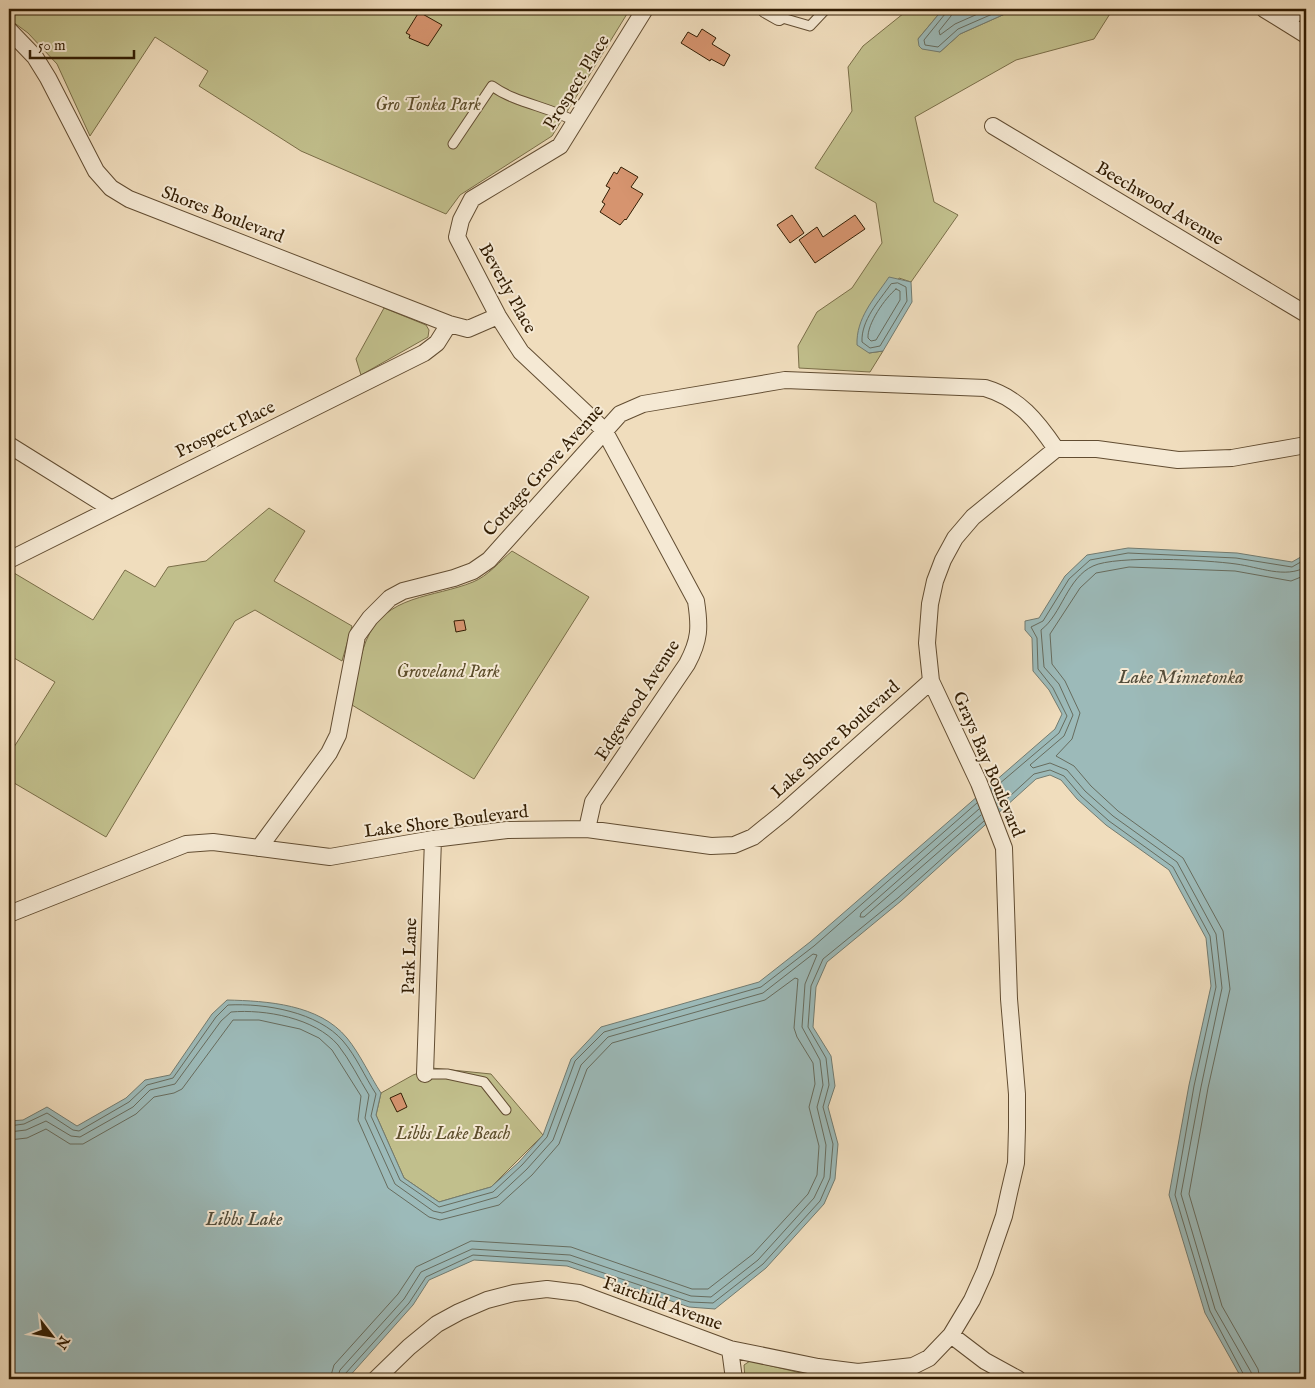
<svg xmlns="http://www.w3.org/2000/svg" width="1315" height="1388" font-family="'IM FELL English',serif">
	<rect width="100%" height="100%" fill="#f0ddbd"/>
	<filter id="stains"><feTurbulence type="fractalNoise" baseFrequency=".004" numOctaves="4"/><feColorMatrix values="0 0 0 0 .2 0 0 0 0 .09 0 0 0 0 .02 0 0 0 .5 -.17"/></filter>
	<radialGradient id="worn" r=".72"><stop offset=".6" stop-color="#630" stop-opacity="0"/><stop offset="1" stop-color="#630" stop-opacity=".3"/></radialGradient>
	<path fill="#c1bf8c" stroke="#7a6e48" d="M9,9H630L552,136L460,195L446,214L301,151L199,86L208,71L155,37L90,136L57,64L28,33L9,19Z
		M909,9H943L918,39L940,52L960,34L1016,9H1113L1094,39L1016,60L915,117L934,202L958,215L911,282L899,278L869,353L883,351L870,372L799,368L798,346L817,312L852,288L882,243L876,203L815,168L852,111L848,67L863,46Z
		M384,308L426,325L429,330L428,337L361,375L356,359Z
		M269,508L305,531L274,581L352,626L342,661L255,610L235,621L106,837L9,780V755L55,682L9,655V570L93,620L125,570L155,587L168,567L206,561Z
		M512,551L589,597L474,779L352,705C356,684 358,661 366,641C385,594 434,598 473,582C488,576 500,561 512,551Z
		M432,1068L491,1074L543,1135L491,1187L439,1202L404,1178L376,1115L381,1093L413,1075Z
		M750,1361L814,1376L817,1379H745L744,1365Z"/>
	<path fill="#9cbab9" stroke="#727b70" d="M943,9H1016L960,34L940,52L922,49L919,46L918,39Z
		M889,277L911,282L912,302L883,351L869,353L857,345C856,318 874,299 889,277Z
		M1128,548L1237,553L1292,562L1306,554V1379H1242L1205,1313L1169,1195L1189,1085L1211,986L1206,938L1169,870L1106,825L1077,799L1061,780L1050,775L1036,779L901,901L827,962L816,987L813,1027L831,1056L835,1086L828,1107L838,1144L835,1179L824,1204L766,1268L715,1309L689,1307L567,1266L474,1260L429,1280L413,1305L347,1379H9V1121L23,1120L47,1107L77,1126L126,1098L145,1080L170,1075L212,1014L227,1000C267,1001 319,1004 347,1038C360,1054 370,1076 381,1093L376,1115L404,1178L439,1202L491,1187L519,1162L543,1135L571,1059L601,1027L759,982L810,942L1055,729L1062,714L1049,690L1033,671L1032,638L1025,630V621L1039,618L1065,576L1087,555Z"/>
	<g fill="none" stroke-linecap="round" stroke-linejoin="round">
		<path stroke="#676c5e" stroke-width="1" d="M946,9L945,14L924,40L925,45L938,47L958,29L1004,9
			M953,9L951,16L939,31L940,35L955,24L989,9
			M898,283L906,287L907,301L880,346L870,348L862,342C861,320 879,301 891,284Z
			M896,289L900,291V300L876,340L871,341L868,338C867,324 885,298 896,289Z
			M992,790L1059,733L1067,716L1053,688L1038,669L1037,638L1031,627L1043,621L1069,579L1090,560L1128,553L1236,558L1292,567L1306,559
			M998,807L1034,774L1050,770L1064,776L1081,796L1109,821L1173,867L1210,936L1216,987L1194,1086L1175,1195L1210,1311L1246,1379
			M979,809L861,913L860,917H864L981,815
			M9,1126L24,1124L47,1113L73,1130L79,1131L129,1102L147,1085L173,1078L216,1017L228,1005C265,1003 318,1012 343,1041C356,1056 365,1077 376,1094L371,1116L400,1180L439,1207L493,1192L522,1165L547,1137L575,1061L604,1032L761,987L814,946L977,803
			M9,1132L26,1130L46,1121L71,1136L80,1137L133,1107L150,1090L175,1084L221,1021L231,1012C265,1009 315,1018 338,1045C350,1060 359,1079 369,1095L365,1118L395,1184L433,1211L442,1213L497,1197L527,1169L553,1140L581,1065L608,1037L763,993L813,954L817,955L805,984L802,1027L820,1060L823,1085L817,1107L826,1145L824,1177L814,1198L758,1260L711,1297L691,1296L570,1255L472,1249L421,1272L404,1299L340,1370L337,1379
			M9,1140L27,1138L46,1129L70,1144H83L136,1114L154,1097L174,1093L182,1089L233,1020H259L300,1029L319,1038L332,1050L361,1096L358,1120L388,1188L429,1217L440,1220L499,1205L532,1175L559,1144L587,1069L612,1043L765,1000L795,978L798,979L794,1028L797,1037L813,1063L815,1084L809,1107L819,1146L817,1175L808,1194L753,1254L708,1289H692L571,1247L471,1241L416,1267L398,1294L334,1365L330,1379
			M343,1379L345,1374L409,1303L426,1277L473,1255L568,1261L690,1302L713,1303L763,1264L820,1201L830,1178L833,1144L823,1107L829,1085L826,1058L808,1027L811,986L823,959L898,898L984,821
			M1253,1379L1251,1372L1215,1309L1181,1194L1201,1087L1222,988L1216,934L1177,862L1113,816L1085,791L1067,770L1050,763L1033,768L1030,765L1064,736L1073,715L1059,684L1044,667L1041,630C1062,614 1067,578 1093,566C1116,555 1208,560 1236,564C1259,567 1285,579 1306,567
			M1260,1379L1258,1369L1222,1306L1189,1194L1208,1088L1230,989L1223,931L1183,858L1118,811L1091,786L1074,766L1056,756L1072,739L1080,713L1065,681L1052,664L1050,634L1080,588L1096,573L1129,567L1235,571L1291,581L1306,575"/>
	</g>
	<path fill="#d6946f" stroke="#321d03" d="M419,12L442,25L428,46L409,38L410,35L406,33Z
		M702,29L716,38L712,44L730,55L724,66L711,59L710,61L681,43L688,32L697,37Z
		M621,167L638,177L631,187L643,194L626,220L625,219L620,225L600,212L605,204L602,202L610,188L606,186L614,172L617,174Z
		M792,215L804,233L790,243L777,225Z
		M855,215L865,229L815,263L799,240L817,227L823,237Z
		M464,620L466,630L456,632L454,621Z
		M401,1093L407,1107L397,1112L390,1098Z"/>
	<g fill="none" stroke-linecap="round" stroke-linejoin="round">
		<defs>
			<path id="service" d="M779,17L810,26L826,9
				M453,144L492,86C517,104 549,106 576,122
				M425,1074H447L484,1082L506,1110"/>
			<path id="minor" d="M765,9L779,17
				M1264,9L1306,35
				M1288,23L1298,9
				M9,30L35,57L48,78L96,171L111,188L129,199L449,324L468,329L498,316
				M993,126L1306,314
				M9,445L110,508
				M9,560L424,353L437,343L449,324
				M587,829L593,802L687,664C700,640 700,627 696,601L604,430L521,352L498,316L457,237L461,220L472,199L560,146L645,9
				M259,848L329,753L338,735L357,636L370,618L390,598L403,591L454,578L473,571L489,560L620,414L643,404L785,380L985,388C1019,398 1037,421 1056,449
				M9,914L186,844L213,842L330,857L433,839L507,830L587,829L711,846L734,845L753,837L784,812L931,681
				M425,1074L433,839
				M951,1335L985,1361L1018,1379
				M730,1349L734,1379
				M376,1379L409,1347L437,1324L459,1312L487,1300L514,1293L547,1289L579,1293L730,1349L818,1367L858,1372L913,1366L929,1358L951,1335L972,1300L985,1271L1004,1216L1009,1193L1016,1163L1017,1128V1094L1009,999L1004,848L979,783L931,681L927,643L930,604L935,581L943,560L955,538L973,517L1056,449H1097L1178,460L1232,458L1306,445"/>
		</defs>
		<use href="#service" stroke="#624d32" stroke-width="11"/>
		<use href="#minor" stroke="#624d32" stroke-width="18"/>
		<use href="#service" stroke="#f5e9d4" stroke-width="9"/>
		<use href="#minor" stroke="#f5e9d4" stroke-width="16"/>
	</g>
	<g text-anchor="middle" stroke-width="4" stroke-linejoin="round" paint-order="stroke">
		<g font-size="18" fill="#321d03" stroke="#f5e9d4">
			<text transform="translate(576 82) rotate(-58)" y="6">Prospect Place</text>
			<text transform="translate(1160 203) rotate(31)" y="6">Beechwood Avenue</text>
			<text transform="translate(223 214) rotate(21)" y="6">Shores Boulevard</text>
			<text transform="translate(508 288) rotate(61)" y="6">Beverly Place</text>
			<text transform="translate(225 429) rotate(-26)" y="6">Prospect Place</text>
			<text transform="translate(543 470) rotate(-48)" y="6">Cottage Grove Avenue</text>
			<text transform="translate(637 700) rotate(-57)" y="6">Edgewood Avenue</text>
			<text transform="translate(835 739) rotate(-42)" y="6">Lake Shore Boulevard</text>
			<text transform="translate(989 764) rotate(67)" y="6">Grays Bay Boulevard</text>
			<text transform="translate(446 821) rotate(-7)" y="6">Lake Shore Boulevard</text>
			<text transform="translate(409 956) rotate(-88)" y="6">Park Lane</text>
			<text transform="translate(663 1303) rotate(20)" y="6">Fairchild Avenue</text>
		</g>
		<g font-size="18" font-style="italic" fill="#5d4e2c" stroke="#f5e9d4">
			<text x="428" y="110">Gro Tonka Park</text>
			<text x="448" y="677">Groveland Park</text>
			<text x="453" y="1139">Libbs Lake Beach</text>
		</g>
		<g font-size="19" font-style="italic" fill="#524c3a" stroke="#f5e9d4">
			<text x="1181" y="683">Lake Minnetonka</text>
			<text x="244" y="1225">Libbs Lake</text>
		</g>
	</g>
	<rect width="1315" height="1388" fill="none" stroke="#f0ddbd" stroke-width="30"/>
	<rect x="10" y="10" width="1295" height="1368" fill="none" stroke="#321d03" stroke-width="2.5"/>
	<rect x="15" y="15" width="1285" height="1358" fill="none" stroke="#321d03"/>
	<g transform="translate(52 1336) rotate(121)" stroke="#f5e9d4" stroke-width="4" paint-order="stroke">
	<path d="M0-4L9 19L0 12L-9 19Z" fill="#321d03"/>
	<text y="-8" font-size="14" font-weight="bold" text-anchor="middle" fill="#321d03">N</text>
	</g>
	<path d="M30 50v8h104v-8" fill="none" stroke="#321d03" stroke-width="2.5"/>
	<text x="38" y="50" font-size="15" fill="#321d03" stroke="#f5e9d4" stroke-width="4" paint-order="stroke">50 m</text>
	<rect width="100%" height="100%" filter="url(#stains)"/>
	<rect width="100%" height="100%" fill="url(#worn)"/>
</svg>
